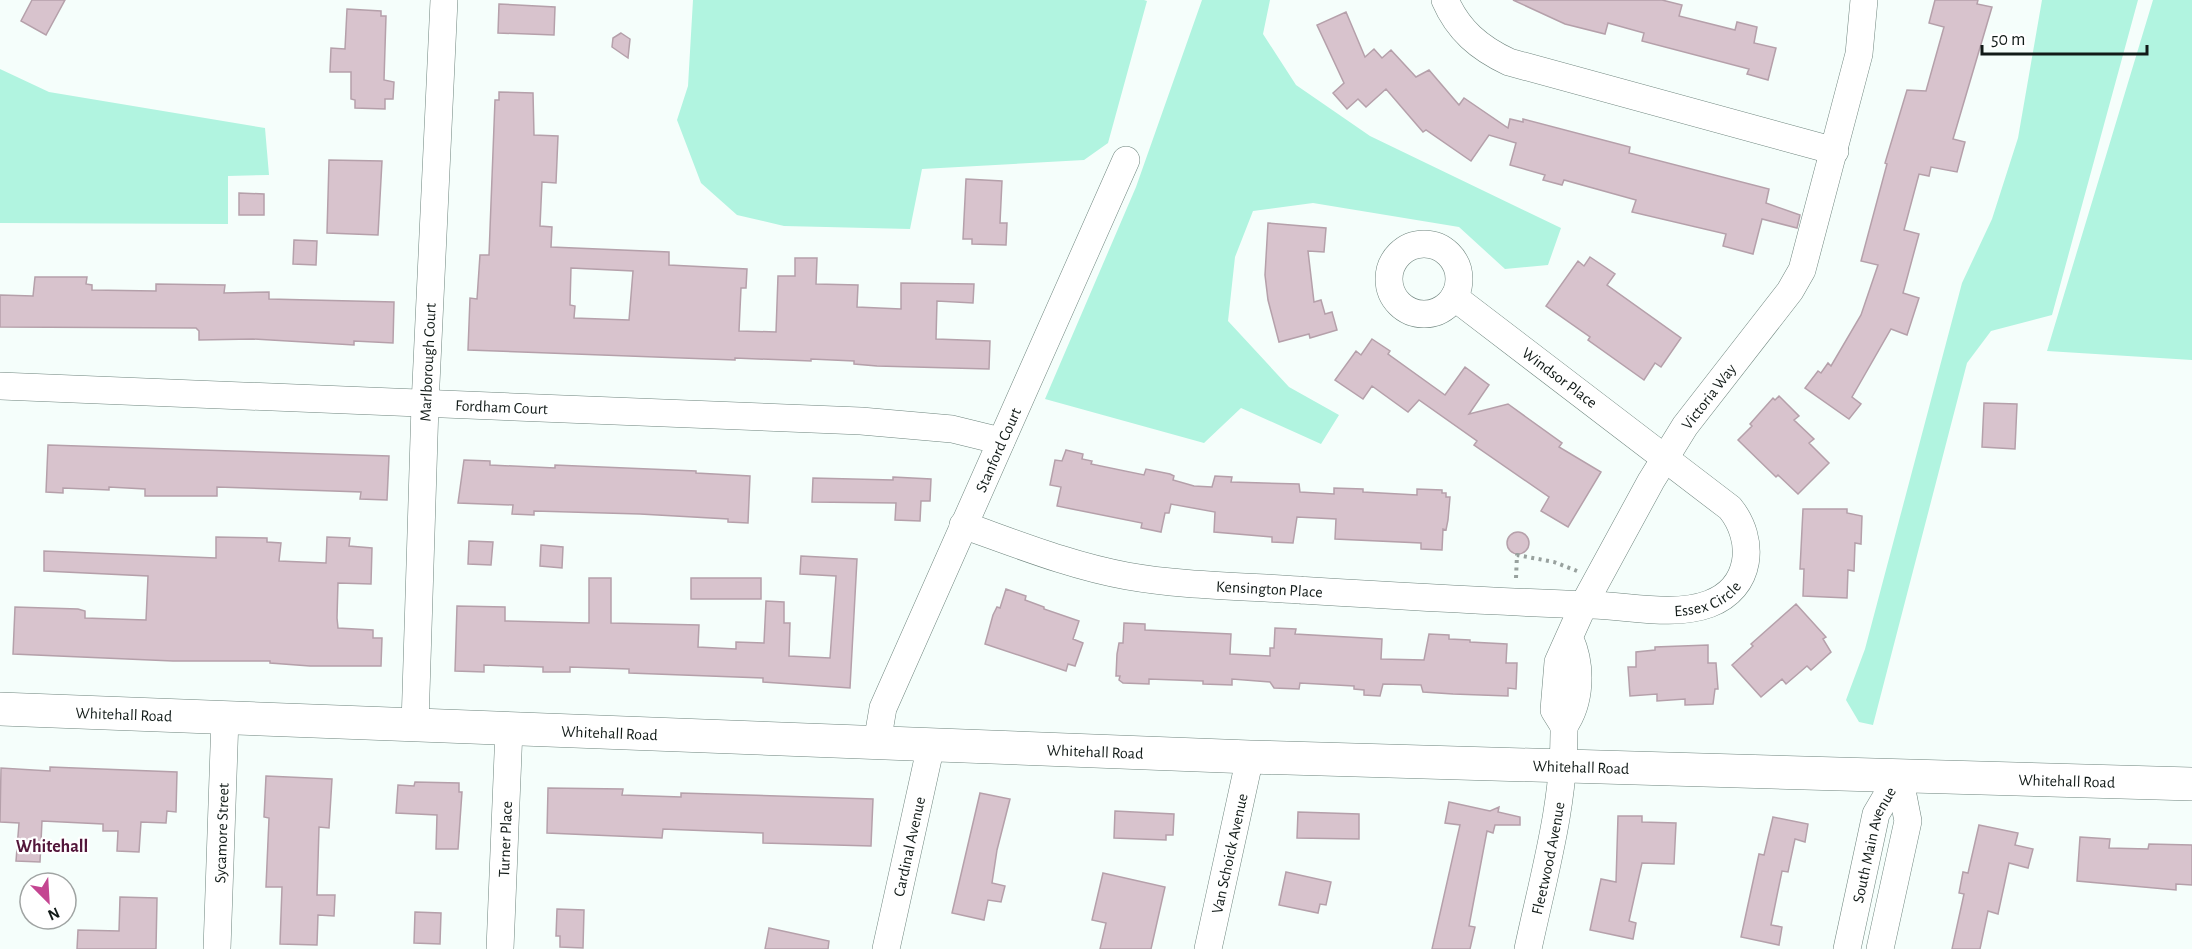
<svg xmlns="http://www.w3.org/2000/svg" width="2192" height="949" font-family="'Alegreya Sans',sans-serif">
	<rect width="100%" height="100%" fill="#f5fefb"/>
	<path fill="#b1f4e0" d="M693,0H1144L1147,1L1108,143L1084,160L922,169L910,229L784,226L737,215L701,183L677,120L688,86Z
		M1202,0H1270L1263,34L1296,85L1370,136L1561,228L1548,265L1505,269L1459,227L1313,203L1253,211L1235,257L1228,321L1289,387L1339,415L1321,444L1241,408L1204,443L1045,399L1136,187Z
		M2042,0H2138L2052,315L1991,331L1967,363L1873,725L1859,722L1846,700L1865,649L1962,283L1992,219L2018,138Z
		M2153,0H2192V360L2047,351Z
		M0,69L49,92L265,128L269,175L228,176V224L0,223Z"/>
	<path fill="#d8c3cd" stroke="#b5a0aa" stroke-width="1.5" fill-rule="evenodd" d="M32,0H65L46,35L21,21Z
		M1513,0H1662L1682,5L1679,16L1735,30L1737,22L1757,27L1754,43L1776,48L1768,80L1747,74L1749,69L1642,41L1644,33L1608,23L1605,34L1565,24Z
		M1935,0H1978L1977,4L1992,7L1953,139L1965,142L1957,172L1931,167L1929,176L1919,174L1904,230L1919,234L1903,293L1919,298L1907,335L1891,329L1852,397L1861,404L1849,419L1805,388L1818,371L1821,373L1828,363L1831,366L1861,315L1878,265L1861,261L1887,164L1885,163L1907,90L1926,91L1944,27L1929,23Z
		M499,4L555,7L554,35L498,33Z
		M347,9L381,11V16H386L384,80L394,82L393,99H385V109L355,108V100L351,99V72H330L331,48L345,49Z
		M1346,12L1365,57L1374,49L1382,58L1391,50L1416,77L1429,70L1459,105L1464,98L1508,128L1510,119L1523,122V119L1630,147L1629,153L1769,189L1766,203L1800,215L1797,228L1762,219L1753,254L1723,246L1726,234L1632,212L1636,200L1564,180L1562,185L1543,180L1545,175L1510,165L1516,143L1489,135L1471,161L1426,130L1423,132L1386,89L1366,107L1358,99L1347,109L1333,93L1344,83L1317,25Z
		M621,33L630,39L628,58L612,47L613,38Z
		M499,92L533,93L534,135L558,136L556,183L542,182L540,226L552,227L551,247L669,252V265L747,269L746,288H741L739,331L776,332L778,276H795V258H817L816,284L858,285L857,307L901,309V283L974,284L973,303L937,301L936,339L990,341L989,369L877,366L854,364V361L811,359V361L735,358V360L468,350L470,298L477,299L480,255H489L495,100H499ZM571,268L633,271L629,320L574,318L575,306L570,305Z
		M329,160L382,161L378,235L327,233Z
		M966,179L1002,181L1000,223H1007L1006,245L972,244V239H963Z
		M239,193L264,194V215H239Z
		M1268,223L1326,228L1324,252L1308,251L1314,302L1321,300L1325,314L1332,312L1337,330L1310,338L1309,334L1279,342L1268,300L1265,275Z
		M294,240L317,241L316,265L293,264Z
		M1590,257L1615,274L1607,285L1681,338L1661,367L1655,363L1644,380L1588,340L1590,337L1546,306L1578,261L1584,266Z
		M35,277H87L86,284L92,285V290L156,291V284L225,285L224,293L269,292V299L394,302L393,343L354,341V345L253,339L199,340V331L196,328L0,327V295L33,296Z
		M1372,339L1390,351L1388,354L1445,395L1465,367L1489,385L1469,414L1508,404L1562,443L1559,447L1601,472L1568,527L1541,511L1549,497L1474,445L1477,441L1419,400L1408,412L1372,386L1363,399L1335,380L1356,351L1361,355Z
		M1779,396L1799,416L1794,420L1814,439L1809,443L1829,463L1798,494L1778,475L1776,477L1738,440L1752,426L1750,424L1757,416L1773,398L1775,400Z
		M1984,403L2017,404L2015,449L1982,447Z
		M48,445L389,456L387,500L360,499L361,492L217,487V496H145V489L109,487V490L63,488V493L46,492Z
		M1066,450L1083,454L1082,459L1092,461L1091,464L1144,475L1146,469L1170,474L1174,476L1173,480L1194,486L1212,487L1215,476L1232,477L1231,482L1299,484L1300,492L1334,494V488L1363,489V492L1417,495V489L1442,490V493H1446V497H1450L1448,520L1446,530L1443,529L1442,550L1421,549V543L1335,539L1336,519L1297,517L1293,543L1272,542V537L1214,532L1215,512L1171,504L1169,513H1165L1161,532L1141,528L1142,523L1057,506L1061,487L1050,485L1055,460L1062,461Z
		M464,460L490,461V465L555,468V465L696,471V473L750,476L748,523L728,522V519L640,514L534,511V515L512,514L513,505L458,503Z
		M893,477L931,479L930,501H921L920,521L895,520L896,503L812,502L813,478L893,480Z
		M1803,509H1847V513L1862,516L1861,544L1855,543L1854,571L1848,570L1847,598L1803,596L1804,569H1800Z
		M1507 543a11 11 0 1 1 22 0a11 11 0 1 1-22 0Z
		M216,537L267,538V542L281,543L279,561L326,563L327,537L350,538L349,546L372,548L371,584L338,583L337,618L338,628L373,630V638H382L381,666H310L270,663V661H173L13,654L15,607L78,609L85,611V618L146,620L148,576L44,571V551L216,558Z
		M469,541L493,542L491,565L468,564Z
		M541,545L563,547L562,568L540,566Z
		M801,556L857,559L850,688L763,682V678L629,673V669L570,667V672H543V667L484,665V672L455,671L457,606L505,607V621L589,623V578H611V623L699,625L698,647L736,649V642L764,643L766,601L784,602V623H790L789,656L830,658L836,576L800,574Z
		M691,578H761V599H691Z
		M1006,589L1026,596L1025,600L1044,607V609L1079,621L1073,639L1083,643L1075,666L1068,664L1066,671L985,644L993,615L997,607L1000,608Z
		M1796,604L1826,637L1823,639L1831,652L1811,670L1807,666L1786,684L1782,679L1761,697L1732,665L1753,646L1751,644Z
		M1124,623L1145,624V630L1231,634L1230,654L1270,656V648H1274L1275,628L1296,629L1295,634L1382,639L1381,659L1424,660L1429,634L1449,635V639L1470,640V642L1507,644L1506,663H1517L1516,689L1508,688V696L1453,694L1423,692L1421,685L1383,684L1380,696L1364,695V690L1354,689V686L1300,683L1299,689L1274,688L1270,682L1232,679V685L1203,684V681L1149,679V684L1123,683L1119,680L1120,676H1116L1117,654L1119,643H1123Z
		M1708,645V663H1716L1718,689H1715L1713,704L1685,705V699L1657,701V694L1630,696L1628,667H1636V652L1655,650V647Z
		M50,767L177,772L176,812L167,811L166,823L141,822L139,852L117,851L118,831H103V824L42,821L40,862L16,861L19,823L0,822L1,768L50,771Z
		M266,776L332,779L329,828L319,827L317,895H335L334,916L318,915L317,945L280,944L282,887H266L269,818L264,817Z
		M415,782L459,783V792H462L458,849H436L437,815L396,813L398,785L414,786Z
		M548,788L623,789L622,795L681,797V793L873,799L871,846L763,843V833L712,831L663,829L662,838L547,833Z
		M980,793L1010,799L997,850L992,883L1005,886L1001,902L988,900L984,920L952,913Z
		M1449,802L1490,811L1499,807L1498,812L1520,817V825H1495L1493,833L1487,831L1469,926L1475,927L1470,949H1432L1460,825L1445,823Z
		M1115,811L1174,814L1173,835H1166V840L1114,838Z
		M1298,812L1359,814V839L1297,838Z
		M1618,816H1642V822L1676,823L1674,864L1642,863L1629,921L1636,923L1633,939L1590,930L1601,879L1616,882Z
		M1773,817L1808,824L1805,842L1795,839L1788,872L1782,871L1771,925L1782,927L1779,945L1741,937L1759,854L1764,855Z
		M1979,825L2018,833L2015,845L2033,849L2028,868L2009,863L1998,914L1988,911L1980,949H1952L1964,894L1959,893L1963,872L1968,873Z
		M2080,837L2110,839L2109,848L2148,849L2149,844L2192,845V885L2176,884V890L2077,881Z
		M1286,872L1331,882L1326,905L1320,904L1318,913L1279,905Z
		M1103,873L1165,887L1151,949H1100L1106,923L1092,920Z
		M120,897L157,898L156,949H77L78,930L119,931Z
		M557,909L584,910L583,948L560,947V936H556Z
		M415,912L441,913L440,944L414,943Z
		M769,928L829,941L828,949H765Z"/>
	<g fill="none" stroke-linecap="round" stroke-linejoin="round">
		<defs>
			<g id="street">
				<path d="M1445,0C1458,30 1479,48 1509,62L1835,151"/>
				<circle cx="1424" cy="279" r="35"/>
				<path id="s1" d="M0,386L861,421L952,429L1001,441"/>
				<path id="s2" d="M963,525C1017,544 1071,566 1127,576C1183,586 1242,586 1299,590C1397,596 1494,602 1592,605C1629,606 1674,617 1709,604C1752,588 1756,540 1730,508L1454,297"/>
				<path id="s3" d="M1570,639C1582,666 1581,702 1564,726L1554,710L1558,662L1584,604L1651,481L1685,426L1790,291L1802,270L1859,54L1864,0"/>
				<path id="s4" d="M415,725L425,405L444,0"/>
				<path id="s5" d="M877,743L883,708L1126,160"/>
				<path id="s6" d="M217,949L225,718"/>
				<path id="s7" d="M500,949L509,729"/>
				<path id="s8" d="M886,949L931,745"/>
				<path id="s9" d="M1208,949L1250,757"/>
				<path id="s10" d="M1528,949C1544,874 1565,803 1564,726"/>
				<path id="s11" d="M1847,949L1876,814L1899,775"/>
				<path d="M1880,949L1908,821L1899,775"/>
			</g>
			<g id="secondary">
				<path id="s12" d="M0,709L1250,757L2192,784"/>
			</g>
		</defs>
		<use href="#street" stroke="#6f857e" stroke-width="28"/>
		<use href="#secondary" stroke="#6f857e" stroke-width="34"/>
		<path stroke="#98a19e" stroke-width="4" stroke-dasharray="3 4.5" stroke-linecap="butt" d="M1516,578L1517,555L1554,562L1577,571"/>
		<use href="#street" stroke="#fff" stroke-width="27"/>
		<use href="#secondary" stroke="#fff" stroke-width="33"/>
	</g>
	<g text-anchor="middle" stroke-width="4.5" stroke-linejoin="round" paint-order="stroke">
		<g font-size="16" fill="#121b18" stroke="#fff">
			<text dy="6" stroke="none"><textPath href="#s4" startOffset="363">Marlborough Court</textPath></text>
			<text transform="translate(1560 377) rotate(37)" y="6">Windsor Place</text>
			<text dy="6" stroke="none"><textPath href="#s3" startOffset="464">Victoria Way</textPath></text>
			<text dy="6" stroke="none"><textPath href="#s1" startOffset="502">Fordham Court</textPath></text>
			<text dy="6" stroke="none"><textPath href="#s5" startOffset="318">Stanford Court</textPath></text>
			<text dy="6" stroke="none"><textPath href="#s2" startOffset="315">Kensington Place</textPath></text>
			<text dy="6" stroke="none"><textPath href="#s2" startOffset="756">Essex Circle</textPath></text>
			<text dy="6" stroke="none"><textPath href="#s12" startOffset="124">Whitehall Road</textPath></text>
			<text dy="6" stroke="none"><textPath href="#s12" startOffset="610">Whitehall Road</textPath></text>
			<text dy="6" stroke="none"><textPath href="#s12" startOffset="1096">Whitehall Road</textPath></text>
			<text dy="6" stroke="none"><textPath href="#s12" startOffset="1582">Whitehall Road</textPath></text>
			<text dy="6" stroke="none"><textPath href="#s12" startOffset="2068">Whitehall Road</textPath></text>
			<text dy="6" stroke="none"><textPath href="#s6" startOffset="116">Sycamore Street</textPath></text>
			<text dy="6" stroke="none"><textPath href="#s7" startOffset="110">Turner Place</textPath></text>
			<text dy="6" stroke="none"><textPath href="#s11" startOffset="108">South Main Avenue</textPath></text>
			<text dy="6" stroke="none"><textPath href="#s8" startOffset="105">Cardinal Avenue</textPath></text>
			<text dy="6" stroke="none"><textPath href="#s9" startOffset="98">Van Schoick Avenue</textPath></text>
			<text dy="6" stroke="none"><textPath href="#s10" startOffset="93">Fleetwood Avenue</textPath></text>
		</g>
		<g font-size="18" font-weight="bold" fill="#53163a" stroke="#fff">
			<text x="52" y="852">Whitehall</text>
		</g>
	</g>
	<g transform="translate(48 901) rotate(156)"><circle r="28" fill="#ffffff" stroke="#a0a4a3" stroke-width="1.5"/>
	<path d="M0-4.5L10 22L0 15L-10 22Z" fill="#c44591"/>
	<text y="-9" font-size="16" font-weight="bold" text-anchor="middle" fill="#121b18">N</text>
	</g>
	<path d="M1982 45v9h165v-9" fill="none" stroke="#121b18" stroke-width="3"/>
	<text x="1991" y="45" font-size="18" fill="#121b18" stroke="#ffffff" stroke-width="4.5" paint-order="stroke">50 m</text>
</svg>
